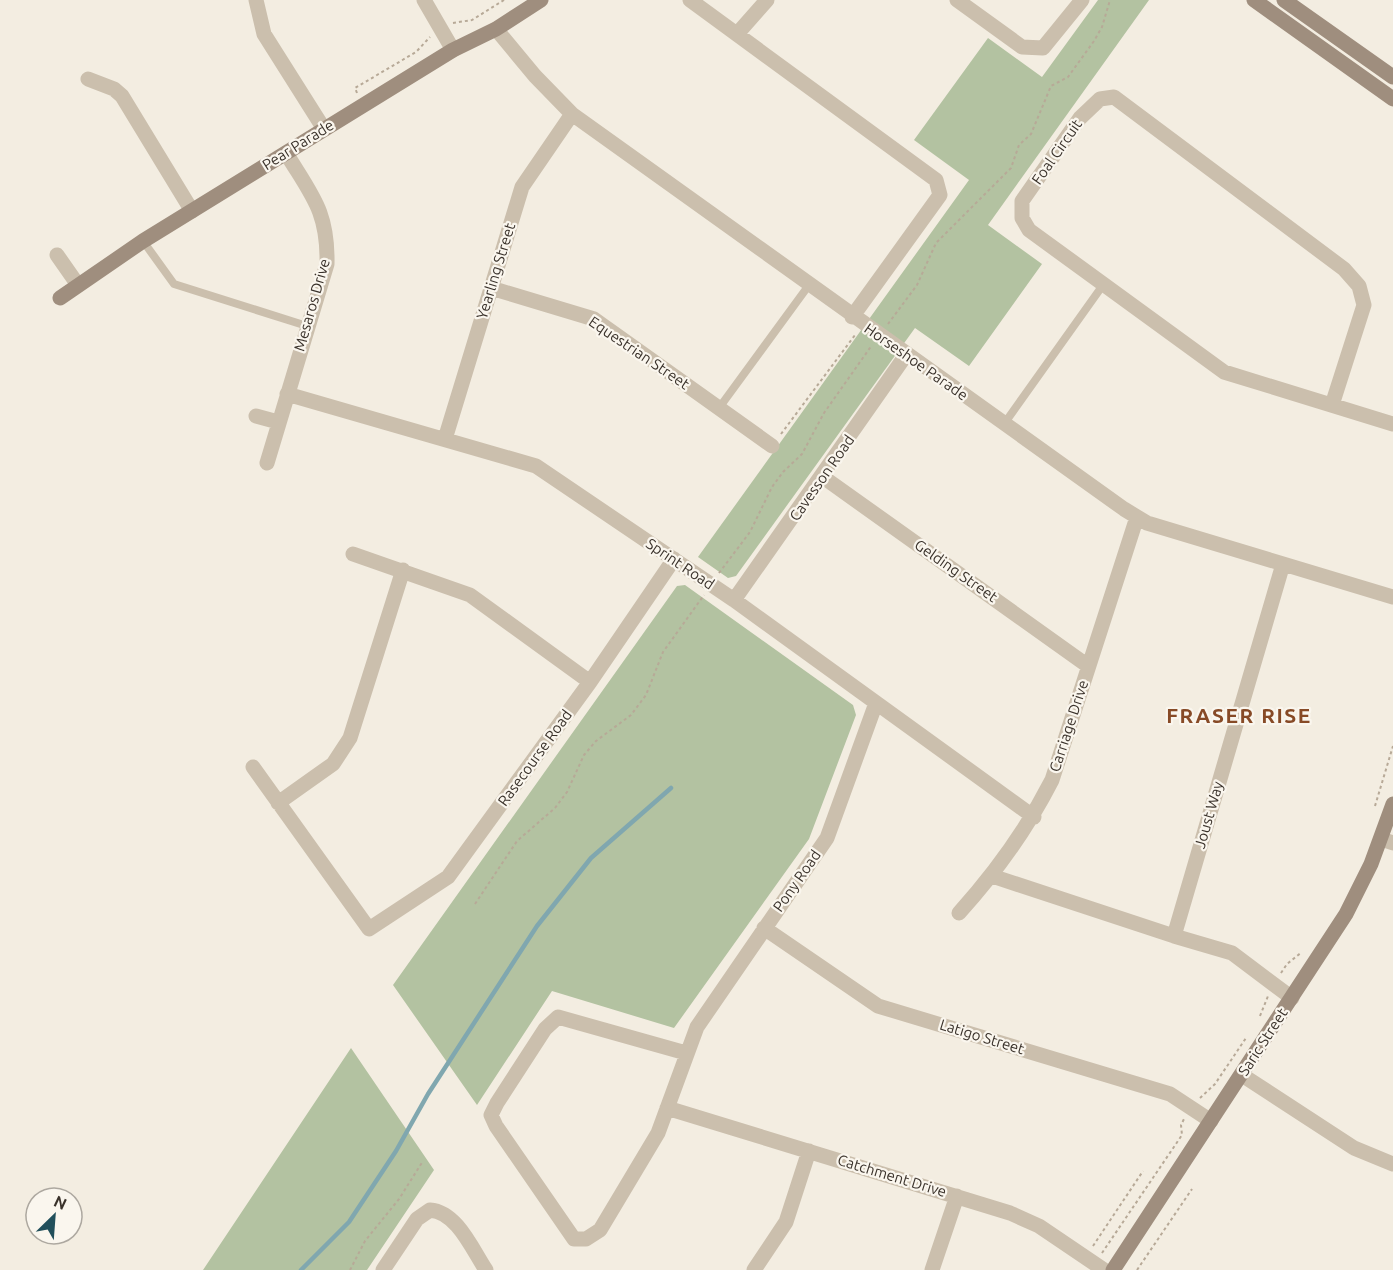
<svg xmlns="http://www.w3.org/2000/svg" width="1393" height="1270" font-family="Ubuntu,sans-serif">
	<rect width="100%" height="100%" fill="#f3ede1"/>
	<path fill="#b3c2a1" d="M1098,0H1149L988,225L1042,264L969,366L915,328L736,576L728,578L698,557L969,180L914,140L988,38L1042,77Z
		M685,585L853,705L856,715L809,839L674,1028L552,991L477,1105L393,985L677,586Z
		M351,1048L434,1170L367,1270H203Z"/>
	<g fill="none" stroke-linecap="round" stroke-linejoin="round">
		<path stroke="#80a7af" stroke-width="4.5" d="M301,1270L349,1222L396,1151L428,1094L537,926L591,858L671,788"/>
		<path stroke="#b7a997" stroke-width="2" stroke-dasharray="3 3" stroke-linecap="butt" d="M453,23L472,20L504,0
			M357,93L355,88L416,52L430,37
			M888,324L917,285L936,243L1011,168L1019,145L1031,134L1051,86L1068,77L1094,41L1102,27L1110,0
			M781,434L855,335
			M719,573L750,532L772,487L783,472L802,454L824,413L872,345
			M1375,806L1393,746
			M475,904L517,841L555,808L567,792L584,755L596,741L631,715L646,695L663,652L704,595
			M1281,973L1287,964L1302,952
			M1260,1016L1268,996
			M1200,1098L1215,1084L1246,1038
			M1093,1246L1143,1171
			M1102,1253L1182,1135L1181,1125L1184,1119
			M350,1270L365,1241L399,1199L423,1161
			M1137,1270L1192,1189"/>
		<path stroke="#cbbfad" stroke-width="8" d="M143,241L174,284L307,326
			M719,408L809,285
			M1004,424L1103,285"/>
		<path stroke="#cbbfad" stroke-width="15" d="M256,0L264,34L324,129
			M424,0L453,50
			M690,0L936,180L940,195L852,317
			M957,0L1022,47L1043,48L1082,0
			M496,29L535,76L572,114L1124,509L1147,523L1393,597
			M737,34L767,0
			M88,79L114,89L122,96L192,211
			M57,255L78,285
			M491,288L594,319L772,446
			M287,394L536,466L734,600L1034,817
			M1332,405L1364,305L1359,286L1344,269L1114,97L1100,99L1080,118L1022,201V218L1029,230L1224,372L1393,424
			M256,416L278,422
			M445,439L522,187L572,114
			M267,463L327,264C328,211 312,196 286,153
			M823,477L1088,666
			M353,554L470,595L590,682
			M1283,564L1174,936L1232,953L1292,998
			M734,600L906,355
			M253,767L369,929L448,877L590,682L674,559
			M278,803L333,764L350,738L403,570
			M1381,839L1393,843
			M992,876L1174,936
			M959,913C996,872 1027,829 1052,780L1137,517
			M764,928L878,1006L1170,1094L1211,1121
			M686,1053L558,1017L545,1029L497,1103L491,1115L496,1126L574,1239H586L600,1230L658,1133L697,1027L827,838L876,703
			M1242,1075L1354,1148L1393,1164
			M667,1108L1010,1213L1039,1226L1104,1270
			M383,1270L417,1219L430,1210C457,1212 472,1249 486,1270
			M754,1270L786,1222L809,1151
			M932,1270L957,1196"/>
		<path stroke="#9f8e7e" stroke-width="15" d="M1254,0L1393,99
			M1284,0L1393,77
			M60,298L143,241L453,50L496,29L541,0
			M1113,1270L1346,914L1371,864L1393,804"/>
	</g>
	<g text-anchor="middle" stroke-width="4.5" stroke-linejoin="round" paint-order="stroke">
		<g font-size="15" fill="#3a322b" stroke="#faf6ee">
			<text transform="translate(298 145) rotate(-32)" y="5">Pear Parade</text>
			<text transform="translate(1057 152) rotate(-55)" y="5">Foal Circuit</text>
			<text transform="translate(496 271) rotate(-73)" y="5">Yearling Street</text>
			<text transform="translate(312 305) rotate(-74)" y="5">Mesaros Drive</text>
			<text transform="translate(639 353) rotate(34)" y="5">Equestrian Street</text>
			<text transform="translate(916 362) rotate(35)" y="5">Horseshoe Parade</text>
			<text transform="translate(822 478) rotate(-55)" y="5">Cavesson Road</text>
			<text transform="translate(680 564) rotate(34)" y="5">Sprint Road</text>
			<text transform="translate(956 571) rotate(35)" y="5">Gelding Street</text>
			<text transform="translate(1069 726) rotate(-72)" y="5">Carriage Drive</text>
			<text transform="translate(535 758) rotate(-54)" y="5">Rasecourse Road</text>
			<text transform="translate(1209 815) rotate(-74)" y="5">Joust Way</text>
			<text transform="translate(797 881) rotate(-55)" y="5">Pony Road</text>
			<text transform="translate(982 1037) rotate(17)" y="5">Latigo Street</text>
			<text transform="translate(1263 1042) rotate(-57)" y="5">Saric Street</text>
			<text transform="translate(892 1176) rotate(17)" y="5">Catchment Drive</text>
		</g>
		<g font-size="21" font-weight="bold" letter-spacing="1.5" fill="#874a26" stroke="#faf6ee">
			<text x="1239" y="723">FRASER RISE</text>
		</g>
	</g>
	<g transform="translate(54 1216) rotate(25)"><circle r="28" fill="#faf6ee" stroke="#ada8a0" stroke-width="1.5"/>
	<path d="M0-4.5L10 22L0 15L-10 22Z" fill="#214f5b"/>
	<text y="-9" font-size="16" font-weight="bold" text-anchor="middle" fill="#3a322b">N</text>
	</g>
</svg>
